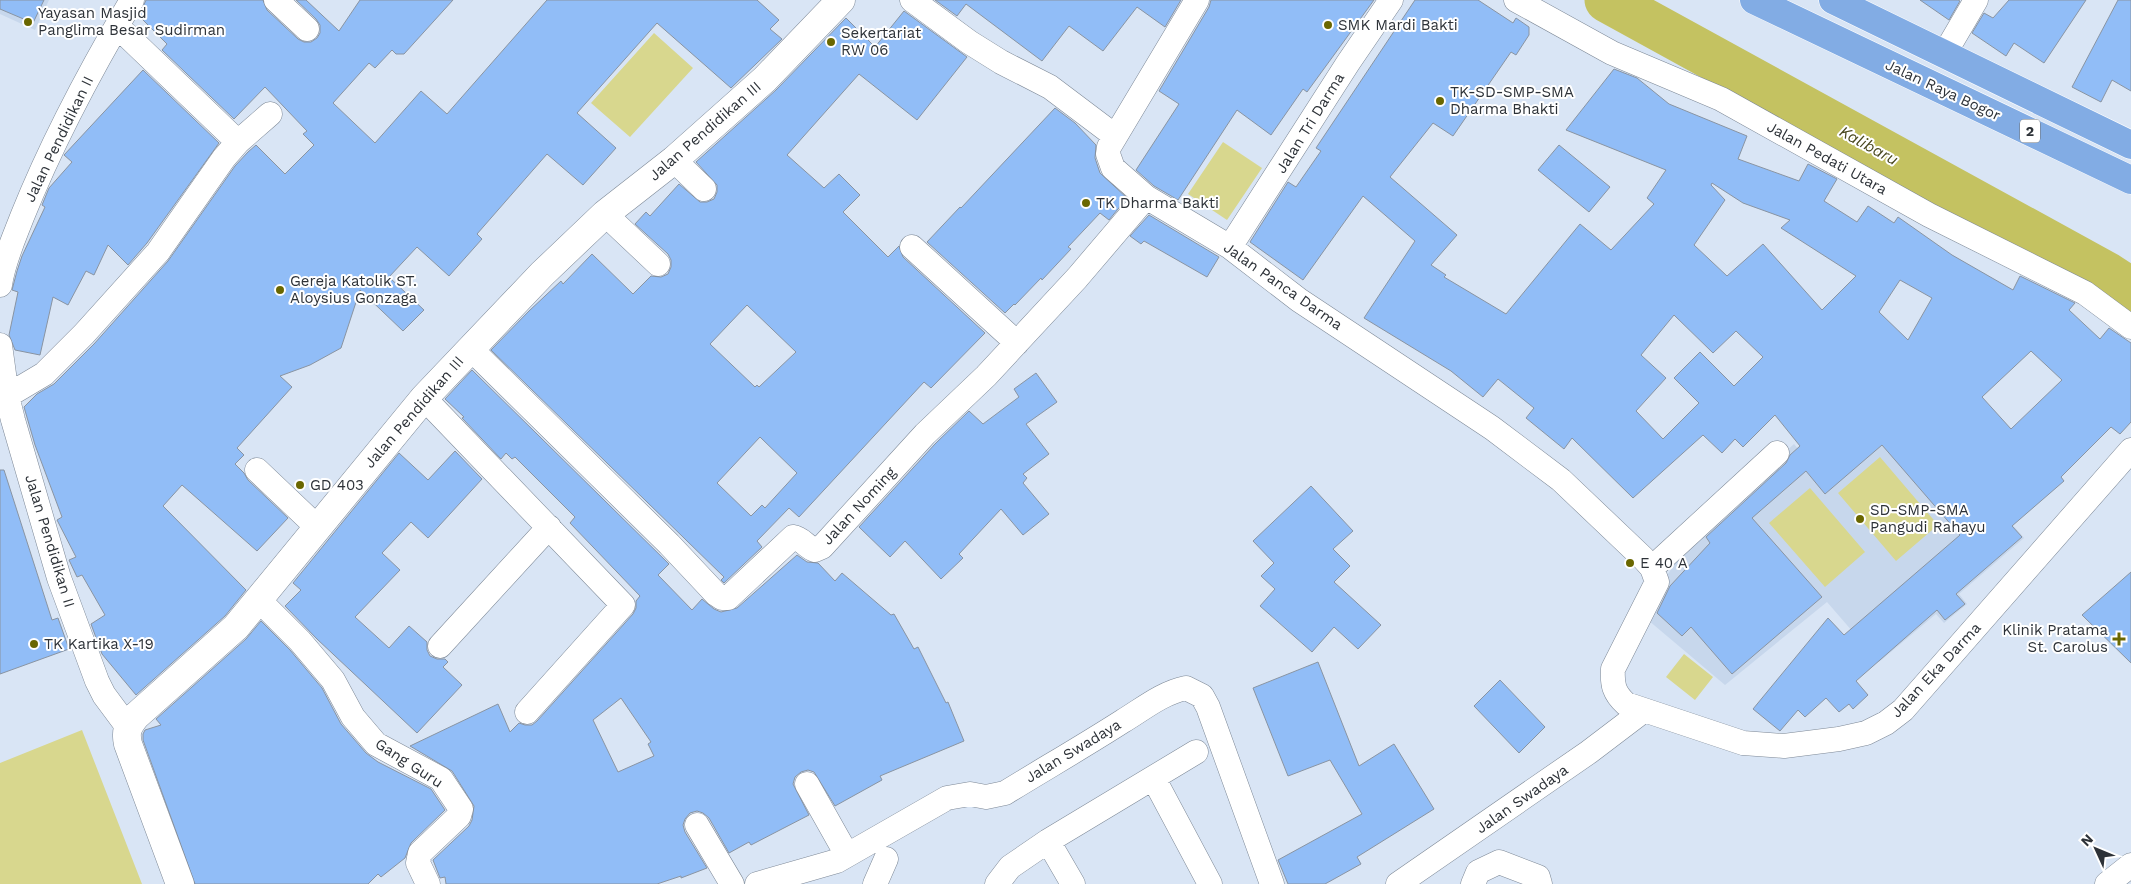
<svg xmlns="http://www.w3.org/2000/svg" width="2131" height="884" font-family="'Work Sans',sans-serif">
	<rect width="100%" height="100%" fill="#d9e5f5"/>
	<path fill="#c7d7ec" d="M0,0H49L35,30L0,14Z
		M1861,348L2024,538L1959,594L1967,604L1944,623L1936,614L1879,662L1827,602L1725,685L1648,620L1657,590L1693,537L1794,444L1802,454Z"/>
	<path fill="#d8d78e" d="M654,33L693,68L630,137L591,103Z
		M1223,142L1262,168L1227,220L1188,194Z
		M1880,457L1938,525L1896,561L1838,493Z
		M1810,488L1865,552L1825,587L1769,523Z
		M1684,654L1713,677L1695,700L1666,677Z
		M82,730L142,884H0V763Z"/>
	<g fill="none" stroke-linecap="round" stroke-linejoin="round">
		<path stroke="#c4c261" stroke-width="45" d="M1607,0L2108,275L2131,290"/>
	</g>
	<path fill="#91bdf7" stroke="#8994a2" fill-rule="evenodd" d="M0,0H44L33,23L0,9Z
		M146,0H263L267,10L298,39L304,42H311L317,38L320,33V25L316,19L296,0H306L339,31L360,0H453L404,54H396L392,50L375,68L369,63L333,103L375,143L421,91L447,114L547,0H757L779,20L770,29L782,39L731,88L657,23L577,113L616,148L583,185L547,154L477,234L482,239L449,276L417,247L389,277L424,310L403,331L360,290L341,348L310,365L280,376L292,387L237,448L244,455L235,464L244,473L248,480L288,518L257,551L182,485L163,506L246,590L225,616L136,695L102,654L91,624L105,615L82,575L77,577L69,560L76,557L57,520L62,517L35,445L24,407L37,394L54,384L94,344L168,261L235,166L248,152L256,145L285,174L314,145L303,134L307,131L265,87L234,119L162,50L167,44L139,16Z
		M935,0H1181L1165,27L1137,7L1103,51L1069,26L1042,61L966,4L957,16Z
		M1211,0H1374L1307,92L1303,89L1271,135L1237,110L1178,200L1154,186L1136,170L1179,104L1159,91L1209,7Z
		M1415,0H1478L1513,23L1516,18L1529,27V35L1516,55L1511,52L1453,136L1433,123L1390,177L1457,235L1431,265L1446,275L1444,277L1506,314L1580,224L1611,250L1654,204L1647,198L1666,170L1566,130L1614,69L1637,78L1669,104L1747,136L1738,159L1799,181L1808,164L1837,179L1824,201L1857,222L1868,206L1894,223L1898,217L1952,255L2013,290L2020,276L2075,303L2069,310L2100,339L2109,328L2131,343V422L2120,434L2111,427L2061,477L2064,481L2012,526L2022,537L1956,594L1965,604L1945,620L1937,610L1856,681L1868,695L1853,709L1849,704L1839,712L1826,698L1805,717L1798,710L1780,731L1753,709L1828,618L1844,635L1960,535L1882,445L1825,494L1806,471L1752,518L1822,597L1732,674L1691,627L1682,636L1657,613L1670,586L1710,543L1706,537L1786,463L1790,455L1800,446L1775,415L1743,447L1735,439L1722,453L1703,435L1633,498L1572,438L1564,449L1526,418L1534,408L1498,379L1483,397L1451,371L1364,318L1415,241L1363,196L1303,280L1250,242L1288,182L1296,187L1321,151L1316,148ZM1712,183L1743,203L1790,220L1781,228L1856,276L1822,310L1763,244L1727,276L1694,245L1725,200L1711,185ZM1900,280L1932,298L1908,340L1879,312ZM1674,315L1713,353L1736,331L1763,357L1734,386L1700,352L1674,378L1699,403L1663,439L1636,411L1666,378L1641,355ZM2031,351L2062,380L2011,429L1982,397Z
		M1920,0H1958L1960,1L1949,20Z
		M2009,0H2086L2044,63L2014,43L2006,56L1972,33L1984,13L1993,18Z
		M2118,0H2131V91L2112,80L2101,102L2072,87Z
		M904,11L967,57L917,120L859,74L787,155L824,188L839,174L860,195L843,212L888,257L899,246L903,257L985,333L931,388L924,382L799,517L789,508L757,541L762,547L724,583L721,580L724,577L491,350L529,311L561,281L563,284L592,254L633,294L651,276L661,277L668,274L671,267V260L668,254L635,224L646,212L650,216L679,184L700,202H707L714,199L717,192V185L696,162L776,90L846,18L875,47ZM747,305L796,352L759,387L757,385L755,387L710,344ZM760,437L797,473L765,508L762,505L751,516L717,483Z
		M143,70L219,143L147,243L128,265L108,245L94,275L86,271L68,305L53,297L40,355L15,350L9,335L18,292L12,290L17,271L22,256L45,207L42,205L49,188L72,162L64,155Z
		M1055,108L1075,123L1096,145L1095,158L1100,173L1127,198L1109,220L1100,213L1068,247L1071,249L1042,280L1041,278L1015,305L1014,304L1005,313L927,242L960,207L961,208Z
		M1559,145L1610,187L1589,212L1538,170Z
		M1149,215L1219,257L1207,277L1144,241L1141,244L1130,236Z
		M472,370L669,564L658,575L692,610L702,599L714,609L721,612L737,608L797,555L807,562L818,563L835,581L842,573L891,615L894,614L914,649L918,647L946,703L948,702L964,741L880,776L882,780L835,806L814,772L808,770L801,772L795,777L793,784L809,815L751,845L749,842L729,853L709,818L703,813L697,811L690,813L685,819L683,825L685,832L707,868L681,878V876L657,884H446L445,877L440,878L433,860L469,826L472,820L474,806L452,771L410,746L498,704L510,732L519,723L525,725H532L537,721L633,614L636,608V601L640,596L570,523L575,517L515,457L512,459L506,453L501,459L462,418L464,417L445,399ZM621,698L651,742L648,744L654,756L618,772L593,720Z
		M1036,373L1057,402L1026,424L1049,454L1023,474L1027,478L1023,483L1049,514L1023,535L1001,509L959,554L963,558L941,579L905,541L890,557L859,527L935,444L969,411L983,424L1019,397L1014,389Z
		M455,451L482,479L428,538L411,522L382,553L400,570L355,617L389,648L409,626L427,642V650L430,656L437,659H445L448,662L443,667L462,685L417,733L317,639L285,606L301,590L293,583L399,453L428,480Z
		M0,470H4L52,620L58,618L69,649L0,674Z
		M1311,486L1353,531L1333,549L1350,566L1334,582L1381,625L1358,649L1334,627L1312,652L1260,606L1275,589L1261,576L1274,563L1253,541Z
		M2131,572V663L2082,615Z
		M261,621L290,650L322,688L341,724L366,753L378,762L431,789L445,810L411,843L405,858L381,877L378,874L368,884H195L143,740V734L145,730L161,725L156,719L246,639Z
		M1318,662L1359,766L1394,744L1434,809L1357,857L1361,864L1325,884H1288L1278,860L1362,814L1330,760L1288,776L1253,688Z
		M1500,680L1545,727L1519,753L1474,706Z"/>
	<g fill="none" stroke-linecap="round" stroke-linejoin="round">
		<defs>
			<path id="minor" d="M276,0L307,29
				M912,0L969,42L1001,62L1050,87L1115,136
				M1197,0L1109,147L1108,154L1113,168L1146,197L1230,247L1299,300L1492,428L1561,480L1643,558L1652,568L1657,582L1613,669C1612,685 1614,693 1626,704L1743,743L1784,746L1839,739L1866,733L1886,723L1903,710L2131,450
				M1516,0L1612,53L1721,99L1929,215L2085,293L2131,327
				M117,26L238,142
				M1945,53L1976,0
				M674,160L704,189
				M605,214L658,264
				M912,247L1017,343
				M1230,247L1348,63L1391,0
				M0,285C3,262 14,238 22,217C52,142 91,69 132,0
				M0,345L7,396L13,420L59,578L97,681L104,695L127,726
				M470,348L669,544L716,594L722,598H728L793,537C802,538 807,548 815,550L822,547L925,434L986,376L1077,278L1146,197
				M7,396L44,374L84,334L158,252L224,158L238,142L270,114
				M424,398L623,605L527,712
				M257,470L317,527
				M1652,568L1777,453
				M258,599L300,641L333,680L353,717L376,744L441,779L461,809L459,816L420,853L418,863L428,884
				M440,646L549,527
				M1154,779L1210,884
				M807,784L847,855
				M697,825L732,884
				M1048,841L1073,884
				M757,884L837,861L947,798L970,794L986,797L1005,793C1044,769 1084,746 1123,721C1143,709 1162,693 1186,688L1202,696L1208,707L1272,884
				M875,884L886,859
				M997,884L1010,867L1048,841L1196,752
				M1398,884L1589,752L1643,711
				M1473,884L1478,872L1499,862L1538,877L1540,884
				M2107,884L2131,865"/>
			<path id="tertiary" d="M180,884L128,744C125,731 128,726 136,716L236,627L424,398L542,274L605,214L674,160L765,79L841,0"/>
			<path id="trunk" d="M1754,0L2131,180
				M1833,0L2131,145"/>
		</defs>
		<use href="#minor" stroke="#7d8896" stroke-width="25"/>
		<use href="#tertiary" stroke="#7d8896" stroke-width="29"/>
		<use href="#trunk" stroke="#fff" stroke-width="29"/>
		<use href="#minor" stroke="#fff" stroke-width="24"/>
		<use href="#tertiary" stroke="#fff" stroke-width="28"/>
		<use href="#trunk" stroke="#82ace4" stroke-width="28"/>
	</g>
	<g fill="#6a6700" stroke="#fff" stroke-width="2">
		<circle cx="28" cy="22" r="5"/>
		<circle cx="1328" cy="25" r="5"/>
		<circle cx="831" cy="42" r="5"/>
		<circle cx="1440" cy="101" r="5"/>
		<circle cx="1086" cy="203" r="5"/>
		<circle cx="280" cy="290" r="5"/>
		<circle cx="300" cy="485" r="5"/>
		<circle cx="1860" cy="519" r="5"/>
		<circle cx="1630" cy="563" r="5"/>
		<path d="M2116.5 631.5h5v5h5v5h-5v5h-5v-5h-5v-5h5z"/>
		<circle cx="34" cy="644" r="5"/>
	</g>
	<g text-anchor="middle" stroke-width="4" stroke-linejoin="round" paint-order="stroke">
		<rect fill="#fff" stroke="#6c7074" stroke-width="1" x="2020" y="119.5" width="20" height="23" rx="4"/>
		<g font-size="14" font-weight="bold" fill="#2d3238">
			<text x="2030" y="136">2</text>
		</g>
		<g font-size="15" fill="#2d3238" stroke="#fff" text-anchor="start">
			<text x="38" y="18">Yayasan Masjid<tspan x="38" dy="17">Panglima Besar Sudirman</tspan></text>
			<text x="1338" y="30">SMK Mardi Bakti</text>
			<text x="841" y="38">Sekertariat<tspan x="841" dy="17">RW 06</tspan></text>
			<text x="1450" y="97">TK-SD-SMP-SMA<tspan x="1450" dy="17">Dharma Bhakti</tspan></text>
			<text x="1096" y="208">TK Dharma Bakti</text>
			<text x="290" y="286">Gereja Katolik ST.<tspan x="290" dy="17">Aloysius Gonzaga</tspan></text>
			<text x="310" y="490">GD 403</text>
			<text x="1870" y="515">SD-SMP-SMA<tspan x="1870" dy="17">Pangudi Rahayu</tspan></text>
			<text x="1640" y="568">E 40 A</text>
			<text x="2108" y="635" text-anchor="end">Klinik Pratama<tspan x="2108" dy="17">St. Carolus</tspan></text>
			<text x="44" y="649">TK Kartika X-19</text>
		</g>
		<g font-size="15" fill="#2d3238" stroke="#fff">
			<text transform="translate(1943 90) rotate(25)" y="5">Jalan Raya Bogor</text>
			<text transform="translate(1310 123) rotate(-58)" y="5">Jalan Tri Darma</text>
			<text transform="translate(705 131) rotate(-41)" y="5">Jalan Pendidikan III</text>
			<text transform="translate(59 139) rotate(-64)" y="5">Jalan Pendidikan II</text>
			<text transform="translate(1827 158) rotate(29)" y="5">Jalan Pedati Utara</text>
			<text transform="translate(1283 286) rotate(35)" y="5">Jalan Panca Darma</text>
			<text transform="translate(414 412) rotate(-49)" y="5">Jalan Pendidikan III</text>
			<text transform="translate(859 506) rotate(-47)" y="5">Jalan Noming</text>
			<text transform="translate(50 541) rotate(73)" y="5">Jalan Pendidikan II</text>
			<text transform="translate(1936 670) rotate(-47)" y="5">Jalan Eka Darma</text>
			<text transform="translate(1073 751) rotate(-31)" y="5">Jalan Swadaya</text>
			<text transform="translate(409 763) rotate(33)" y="5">Gang Guru</text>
			<text transform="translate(1522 799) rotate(-35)" y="5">Jalan Swadaya</text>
		</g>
		<g font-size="16" font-style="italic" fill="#49481f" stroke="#fff">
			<text transform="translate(1869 145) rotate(29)" y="6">Kalibaru</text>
		</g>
	</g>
	<g transform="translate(2096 849) rotate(314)" stroke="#ffffff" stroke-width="4" paint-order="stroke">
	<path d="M0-4L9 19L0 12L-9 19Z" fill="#2d3238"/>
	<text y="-8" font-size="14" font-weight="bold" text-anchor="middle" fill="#2d3238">N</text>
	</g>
</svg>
